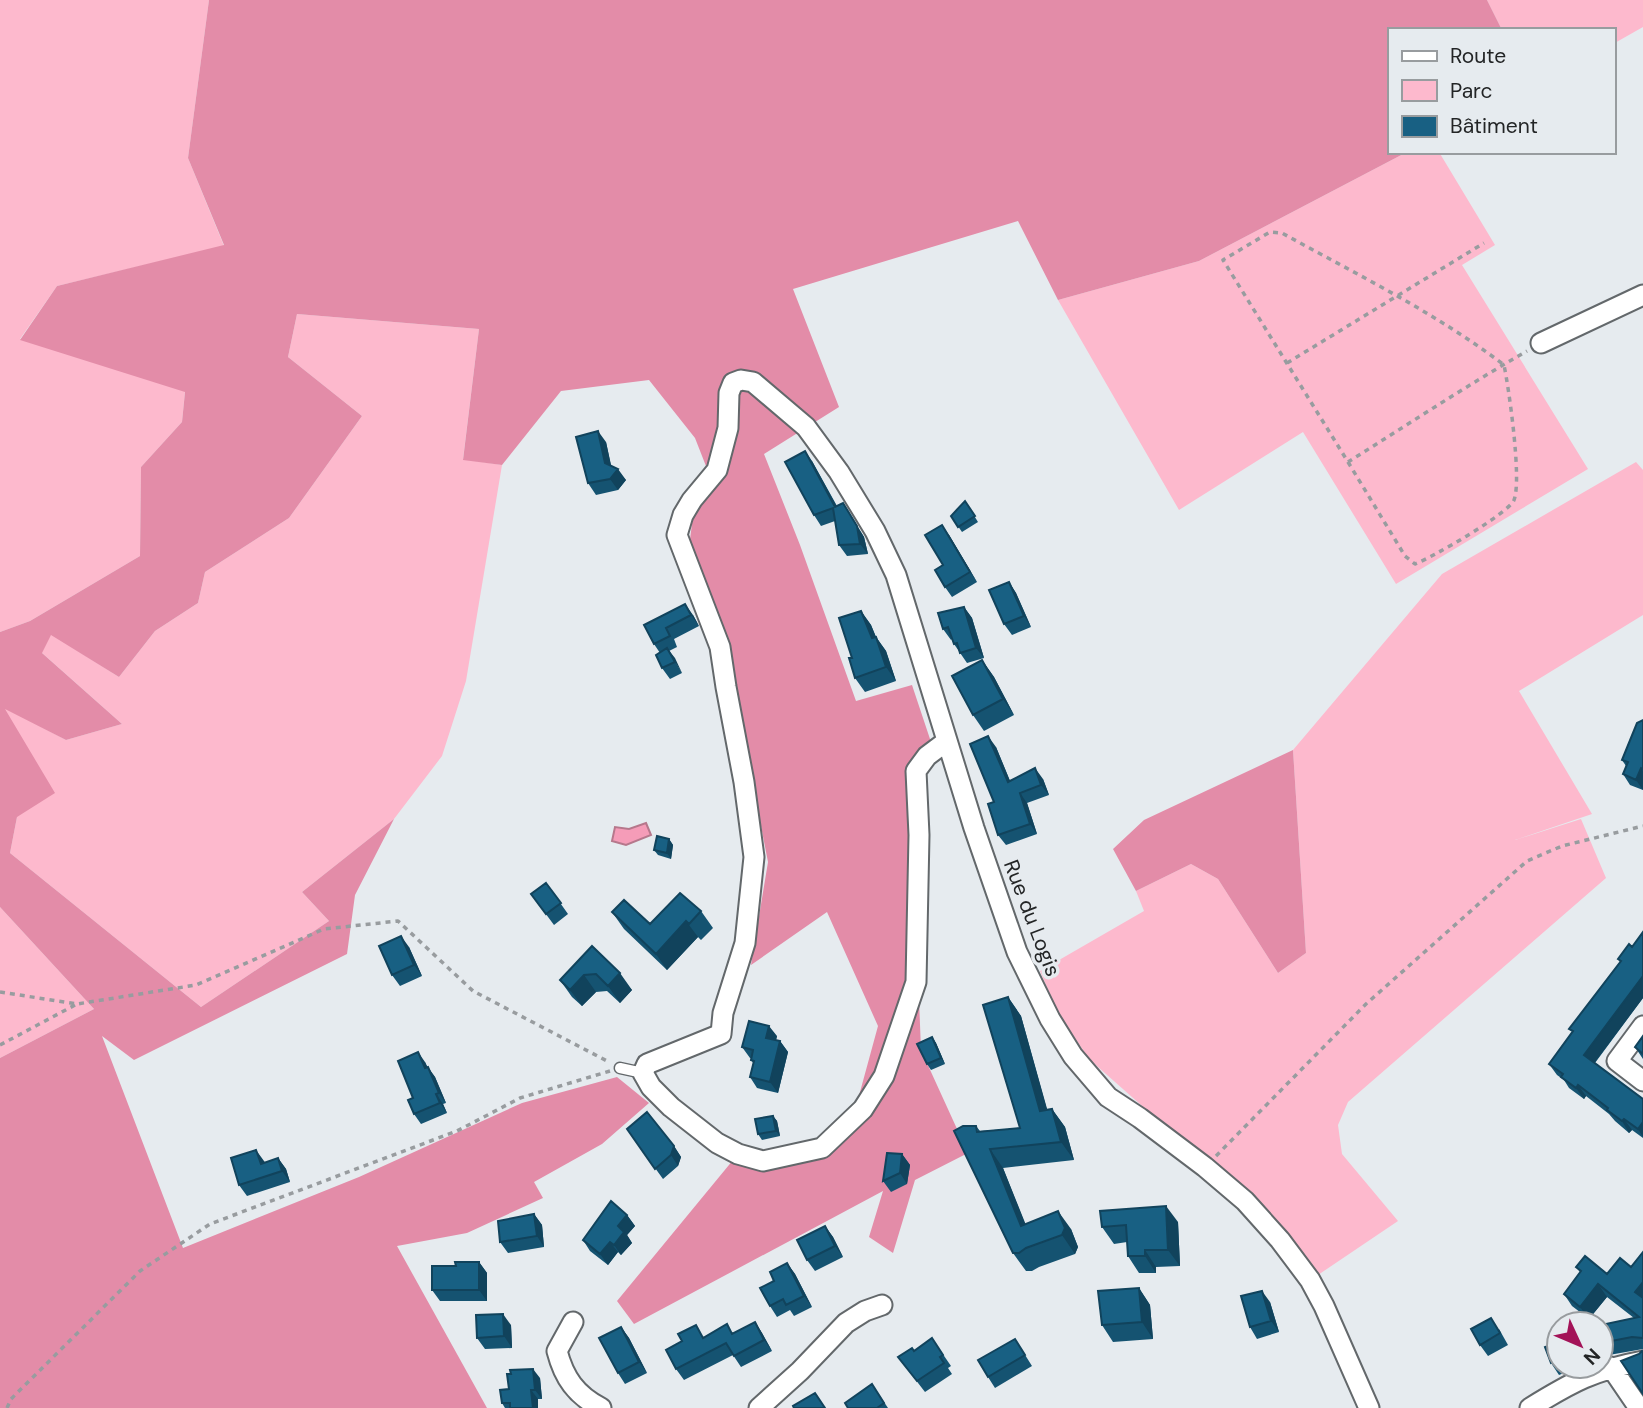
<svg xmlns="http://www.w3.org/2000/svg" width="1643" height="1408" font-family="'DM Sans',sans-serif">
	<rect width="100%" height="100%" fill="#e6ebef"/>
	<path fill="#fdb9cd" d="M0,0H209L188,158L224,246L57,286L20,339L185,391L182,422L141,467L140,556L30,621L0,632Z
		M1487,0H1643V27L1613,44V30H1502Z
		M1407,152H1439L1495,245L1462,265L1588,469L1396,584L1303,432L1179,510L1058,300L1199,261Z
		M297,314L479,329L463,459L502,465L466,681L442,756L394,819L302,892L329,921L201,1007L10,853L17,817L4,707L66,740L122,724L41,652L51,634L119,677L155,631L198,603L205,572L289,518L362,416L288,357Z
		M1636,462L1643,470V615L1519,691L1592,814L1515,840L1581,819L1606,878L1348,1102L1338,1125L1342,1154L1398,1221L1315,1277L1184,1143L1089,1059L1058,1013L1040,971L1144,911L1136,891L1191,864L1218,879L1278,973L1306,953L1293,750L1442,574Z
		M0,907L94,1009L0,1058Z"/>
	<path fill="#e38ca8" d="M209,0H1487L1502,30H1389V152H1407L1199,261L1058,300L1018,221L793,289L839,407L764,454L800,545L856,701L912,685L931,742L910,769L921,1050L968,1153L915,1180L893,1253L869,1237L883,1191L634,1324L617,1301L738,1154L817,1142L857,1103L878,1026L827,912L751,965L768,862L725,642L689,547L693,516L713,484L695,438L649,380L561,391L502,465L463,460L479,329L297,314L288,357L362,416L289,518L205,572L198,603L155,631L119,677L51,635L42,653L122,724L66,740L5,709L55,793L17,817L10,853L201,1007L329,921L302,892L394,819L355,895L347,954L134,1060L102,1036L183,1248L359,1177L522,1103L617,1077L649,1103L602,1144L534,1182L543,1198L467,1233L397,1246L487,1408H0V1058L94,1009L0,907V632L30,621L140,556L141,467L182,422L185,392L20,340L57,286L224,245L188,158Z
		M1293,750L1306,953L1278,973L1218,879L1191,864L1136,891L1113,849L1144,820Z"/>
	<path fill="#f59cb8" stroke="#b6788c" stroke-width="2" d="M646,823L651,835L626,845L612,841L615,827L629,829Z"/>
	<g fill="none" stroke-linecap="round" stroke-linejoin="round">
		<defs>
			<path id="lane" d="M620,1068L643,1073"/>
			<path id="street" d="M1541,343L1643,295
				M947,741L927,756L916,771L919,835L916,982L884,1076L863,1109L822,1148L763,1161L738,1154L717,1143L671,1107L651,1087L643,1073L647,1064L721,1034L723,1013L745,943L754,857L744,782L726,687L720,647L677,535L683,515L692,500L717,470L728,428L729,393L733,383L741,380L753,382L806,427L839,472L875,531L896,575L974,828L1017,952L1050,1019L1073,1056L1108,1097L1140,1118L1205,1167L1245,1201L1280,1240L1310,1280L1324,1306L1369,1408
				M1643,1026L1617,1061L1643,1081
				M573,1322L557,1351C564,1378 576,1395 601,1408
				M1611,1367L1639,1408
				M759,1408L800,1371L846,1323L865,1311L882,1305
				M1530,1408C1572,1382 1594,1370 1643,1361"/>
		</defs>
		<use href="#lane" stroke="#63686b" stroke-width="13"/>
		<use href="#street" stroke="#63686b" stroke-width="23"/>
		<path stroke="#989c9f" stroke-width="3.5" stroke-dasharray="5 5" stroke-linecap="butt" d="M1287,363L1484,243
			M1348,462L1405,556L1415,564C1431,558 1508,514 1514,500C1522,480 1509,389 1504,365C1436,313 1356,274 1282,233L1270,232L1223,260L1348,462C1407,425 1466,386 1527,351
			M0,992L77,1004L196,985L324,929L398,921L473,991L609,1062
			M0,1045L75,1005
			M1216,1156L1366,1004L1527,861L1562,846L1643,826
			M7,1408L11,1399L140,1271L210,1224L457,1131L520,1098L610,1071"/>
		<use href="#lane" stroke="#fff" stroke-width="10"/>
		<use href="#street" stroke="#fff" stroke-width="19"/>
	</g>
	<path fill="#155371" d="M606,442L611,466L626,480L618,490L596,495L588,483Z
		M812,461L837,506L850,514L864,537L868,554L847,556L839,545L835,521L821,526L814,515Z
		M965,501L978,522L962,532L951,516Z
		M949,535L977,582L952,597L945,587L943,565Z
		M1009,582L1016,593L1031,627L1012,635L1004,624Z
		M964,607L972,618L984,658L967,663L954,644L952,639L951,640L943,629Z
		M861,611L871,625L876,637L886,651L896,681L865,692L855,678L852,658Z
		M693,615L699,626L674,639L677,647L669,651L682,673L670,679L662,668L660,653L654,644L644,625Z
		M982,660L994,677L1014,715L984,731L973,715Z
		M1643,720V790L1630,785L1623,774L1626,766L1622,760Z
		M996,747L1010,781L1043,779L1049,795L1027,803L1037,834L1006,845L998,835L994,802Z
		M669,839L673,845L671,859L658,855L654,850Z
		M546,883L568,914L554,925L531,894Z
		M701,911L713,928L701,940L698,937L667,970L624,929L612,912L650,924Z
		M1643,932V998L1595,1063L1643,1099V1138L1632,1130L1629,1133L1615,1121L1609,1114L1586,1096L1584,1099L1569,1088L1564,1080L1557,1075L1549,1064L1572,1032L1569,1029L1620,962L1618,959L1632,947Z
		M592,946L632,990L620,1003L607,991L596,992L582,1006L572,997L560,980Z
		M409,947L422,976L400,986L392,975Z
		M1008,997L1021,1016L1047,1110L1052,1109L1065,1127L1074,1160L1003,1168L1025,1224L1071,1229L1078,1247L1075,1254L1039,1267L1032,1271H1026L1013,1253L976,1126L980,1131L1020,1128Z
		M777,1036L776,1040L780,1041L788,1052L778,1093L757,1088L750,1077L754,1064L751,1060V1058H750L742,1047Z
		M1643,1036V1059L1635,1047Z
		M932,1037L936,1043L945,1064L931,1070L927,1064Z
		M425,1062L428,1068L435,1077L446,1103L443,1104L447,1113L421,1124L414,1114L413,1098Z
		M773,1116L777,1121L780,1136L762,1140L758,1134Z
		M627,1129L674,1146L681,1157L678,1166L663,1179Z
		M902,1154L910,1165L907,1184L891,1192L883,1181Z
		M278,1158L286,1169L290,1182L247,1196L239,1185L264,1161L265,1163Z
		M1100,1211L1178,1222L1180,1266L1156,1267V1273H1139L1128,1256L1127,1242L1114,1244L1102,1227Z
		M534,1214L542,1225L544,1247L508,1253L500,1242Z
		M627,1215L635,1226L627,1235L632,1243L621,1255L618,1252L608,1265L590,1251L583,1240Z
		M825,1226L833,1237L843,1257L815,1271L807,1260Z
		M1643,1252V1349L1609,1355L1601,1358V1325L1634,1318L1607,1297L1589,1319L1572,1306L1564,1294L1580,1272L1576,1267L1607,1274L1631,1267Z
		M479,1262L487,1273V1301H440L432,1290Z
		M787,1263L795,1274L812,1307L794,1316L790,1310L777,1317L770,1306L774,1281Z
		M1139,1288L1150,1305L1153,1339L1113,1342L1102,1325Z
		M1270,1302L1279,1332L1257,1339L1250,1327Z
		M755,1322L762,1333L772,1351L741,1367L733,1355L684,1380L676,1369L705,1337L733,1334Z
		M511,1325L512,1348L485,1349L477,1338Z
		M621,1327L629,1338L647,1373L625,1384L618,1373Z
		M1499,1329L1508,1345L1488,1356L1480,1345Z
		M1559,1335V1366H1582L1559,1375L1551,1363Z
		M1015,1339L1032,1366L995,1388L988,1377Z
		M940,1350L951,1366L948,1368L952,1374L925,1392L898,1357L914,1351Z
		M540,1378L542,1399H538V1408H505L502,1403L509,1389Z
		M872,1384L888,1408H848Z"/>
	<path fill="#11435c" d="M598,431L606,442L613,474L605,463Z
		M805,451L812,461L843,518L835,507Z
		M618,469L626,480L618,490L610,479Z
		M843,503L864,537L868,554L860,544Z
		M942,525L949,535L977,582L970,572Z
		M1009,582L1016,593L1031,627L1024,616Z
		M685,604L693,615L699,626L691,615Z
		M964,607L972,618L984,658L976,648Z
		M861,611L871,625L878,642L876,637L886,651L896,681L886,667L872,638Z
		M667,648L675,658L682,673L675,662Z
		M982,660L994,677L1014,715L1003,699Z
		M988,736L996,747L1015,793L1008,782Z
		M1035,768L1043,779L1049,795L1041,785Z
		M1641,768L1643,771V790L1636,780Z
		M1020,793L1027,803L1037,834L1030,824Z
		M669,839L673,845L671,859L667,853Z
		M686,921L698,937L667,970L656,954Z
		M401,936L409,947L422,976L414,965Z
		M620,973L632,990L620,1003L608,986Z
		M584,975L596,992L582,1006L570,990Z
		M1643,976V998L1592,1066L1584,1055Z
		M1008,997L1021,1016L1053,1130L1040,1111Z
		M769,1026L777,1036L774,1048L766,1038Z
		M932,1037L936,1043L945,1064L941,1058Z
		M780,1041L788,1052L778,1093L770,1082Z
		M418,1052L425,1062L432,1078L425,1068Z
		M428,1067L435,1077L446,1103L439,1093Z
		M1578,1085L1586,1096L1584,1099L1576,1088Z
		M436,1094L443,1104L447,1113L440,1103Z
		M1052,1109L1065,1127L1074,1160L1061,1142Z
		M773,1116L777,1121L780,1136L776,1131Z
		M1624,1119L1632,1130L1629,1133L1622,1121Z
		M1643,1122V1137L1638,1129Z
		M674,1146L681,1157L678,1166L671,1155Z
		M990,1149L1003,1168L1034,1245L1021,1226Z
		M256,1150L264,1161L269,1175L261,1164Z
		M902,1154L910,1165L907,1184L900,1173Z
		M278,1158L286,1169L290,1182L282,1171Z
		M1166,1206L1178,1222L1180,1266L1168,1250Z
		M1058,1211L1071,1229L1078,1247L1075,1254L1062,1235Z
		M534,1214L542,1225L544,1247L537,1236Z
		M627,1215L635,1226L627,1235L632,1243L621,1255L614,1245L618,1226Z
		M825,1226L833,1237L843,1257L835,1246Z
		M610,1242L618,1252L608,1265L600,1254Z
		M1145,1250L1156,1267V1273L1145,1256Z
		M479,1262L487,1273V1301L479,1290Z
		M787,1263L795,1274L812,1307L804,1296Z
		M1643,1282V1304L1635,1292Z
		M1598,1284L1607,1297L1589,1319L1580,1307Z
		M1139,1288L1150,1305L1153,1339L1142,1322Z
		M1262,1291L1270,1302L1279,1332L1271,1321Z
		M503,1314L511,1325L512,1348L504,1336Z
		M755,1322L762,1333L772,1351L764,1340Z
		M621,1327L629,1338L647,1373L639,1362Z
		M533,1369L540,1378L542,1399L535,1390Z
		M531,1390L538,1399V1408H533Z"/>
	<path fill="#186083" stroke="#11435c" stroke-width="2" d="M598,431L605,463L618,469L610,479L588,483L576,437Z
		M805,451L835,507L843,503L857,526L860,544L839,545L833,508L814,515L785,462Z
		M965,501L975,516L958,527L951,516Z
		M942,525L970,572L945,587L935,570L943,565L925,535Z
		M1009,582L1024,616L1004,624L989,590Z
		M685,604L691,615L666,628L670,636L654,644L644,625Z
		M964,607L976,648L960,653L957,643L954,644L948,627L943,629L938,613Z
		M861,611L872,638L876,637L886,667L855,678L849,658H852L839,618Z
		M667,648L675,662L662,668L656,655Z
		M982,660L1003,699L973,715L952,676Z
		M1643,720V769L1641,768L1636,780L1623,774L1628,762L1622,760L1637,723Z
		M988,736L1008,782L1035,768L1041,785L1020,793L1030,824L998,835L988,804L994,802L970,744Z
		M657,836L669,839L667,853L654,850Z
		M546,883L561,903L546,914L531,894Z
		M680,893L701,911L689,924L686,921L656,954L612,912L624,900L650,924Z
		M1643,932V976L1584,1055L1643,1099V1122L1638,1129L1624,1119L1622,1121L1607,1110L1608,1108L1578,1085L1576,1088L1561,1077L1563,1074L1549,1064L1573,1031L1569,1029L1621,961L1618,959L1629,944L1632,947Z
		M401,936L414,965L392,975L379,946Z
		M592,946L620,973L608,986L596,974L584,975L570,990L560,980Z
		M1008,997L1040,1111L1052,1109L1061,1142L990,1149L1021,1226L1058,1211L1065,1228L1062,1235L1026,1248L1019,1253H1013L954,1131L963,1126H976L977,1132L1020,1128L983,1005Z
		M749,1021L769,1026L766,1038L780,1041L770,1082L750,1077L754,1061L751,1060L753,1050L742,1047Z
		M1643,1036V1054L1635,1047Z
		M932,1037L941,1058L927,1064L917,1044Z
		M418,1052L425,1068L428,1067L439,1093L436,1094L440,1103L414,1114L408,1100L413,1098L398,1061Z
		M647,1112L674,1146L671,1155L655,1169L627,1129Z
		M773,1116L776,1131L758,1134L755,1119Z
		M256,1150L261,1164L278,1158L282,1171L239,1185L231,1158Z
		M887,1153L902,1154L900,1173L883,1181Z
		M611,1201L627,1215L618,1226L624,1232L614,1245L610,1242L600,1254L583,1240Z
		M1166,1206L1168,1250H1145V1256H1128L1126,1225L1102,1227L1100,1211Z
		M534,1214L537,1236L500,1242L498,1221Z
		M825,1226L835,1246L807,1260L797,1240Z
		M1643,1252V1282L1635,1292L1643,1298V1338L1632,1337L1601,1343V1325L1639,1317L1598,1284L1580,1307L1564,1294L1581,1271L1576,1267L1585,1256L1607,1274L1620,1258L1631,1267Z
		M455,1262H479V1290H432V1266H456Z
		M787,1263L804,1296L786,1305L783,1299L770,1306L760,1288L774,1281L770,1272Z
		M1139,1288L1142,1322L1102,1325L1098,1291Z
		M1262,1291L1271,1321L1250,1327L1241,1296Z
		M503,1314L504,1336L477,1338L476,1315Z
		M1491,1318L1500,1333L1480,1345L1471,1329Z
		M755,1322L764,1340L734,1356L726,1343L676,1369L666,1350L682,1341L678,1334L696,1325L703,1338L727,1324L732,1334Z
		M621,1327L639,1362L618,1373L599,1338Z
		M1559,1335V1360L1551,1363L1545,1347L1556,1343L1554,1336Z
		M932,1338L943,1355L940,1357L944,1363L917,1381L898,1357L912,1348L914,1351Z
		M1015,1339L1025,1355L988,1377L978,1360Z
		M1642,1351L1643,1353V1394L1621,1361L1639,1354Z
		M533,1369L535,1390H531L533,1408H510V1403H502L500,1390L509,1389L507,1374H511L510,1370Z
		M872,1384L884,1403L877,1408H848L845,1403Z
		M815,1393L825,1408H794L793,1406Z"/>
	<g text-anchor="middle" stroke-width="7" stroke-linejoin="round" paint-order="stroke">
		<g font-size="21" fill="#232526" stroke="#e6ebef">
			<text transform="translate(1032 918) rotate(69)" y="7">Rue du Logis</text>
		</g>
	</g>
	<rect x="1388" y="28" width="228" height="126" fill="#e6ebef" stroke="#989c9f" stroke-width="2"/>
	<rect x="1402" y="51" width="35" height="10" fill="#ffffff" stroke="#989c9f" stroke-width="2"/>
	<text x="1450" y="63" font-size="21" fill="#232526">Route</text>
	<rect x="1402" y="80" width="35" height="21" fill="#fdb9cd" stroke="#989c9f" stroke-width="2"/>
	<text x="1450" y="98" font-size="21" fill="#232526">Parc</text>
	<rect x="1402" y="116" width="35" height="21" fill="#186083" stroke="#989c9f" stroke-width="2"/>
	<text x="1450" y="133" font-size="21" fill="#232526">Bâtiment</text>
	<g transform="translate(1580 1345) rotate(134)"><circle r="33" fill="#e6ebef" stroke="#989c9f" stroke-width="2"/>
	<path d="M0-5L12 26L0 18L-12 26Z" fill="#a31358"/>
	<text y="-10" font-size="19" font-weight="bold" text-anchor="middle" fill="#232526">N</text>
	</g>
</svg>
